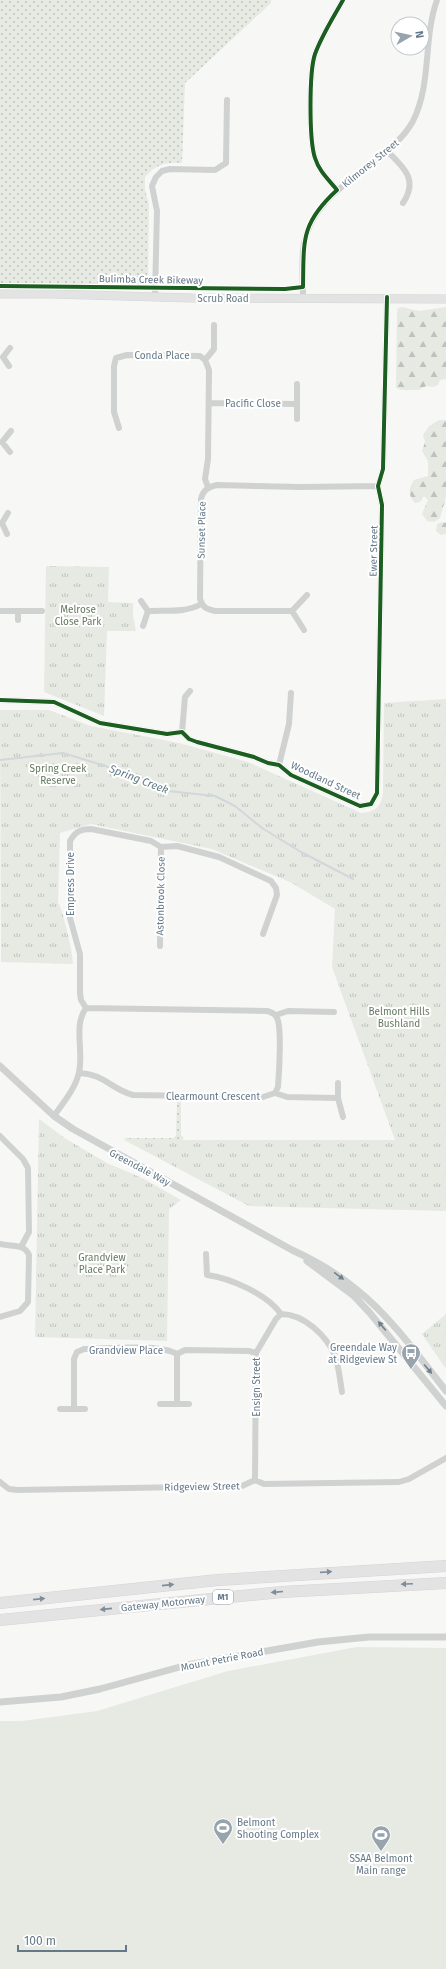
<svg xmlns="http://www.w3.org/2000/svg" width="446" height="1969" font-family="'Fira Sans',sans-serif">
	<defs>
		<pattern id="grass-dots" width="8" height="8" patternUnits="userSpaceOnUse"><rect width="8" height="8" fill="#e6eae3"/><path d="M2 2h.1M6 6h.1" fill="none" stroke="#bec2be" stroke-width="1.8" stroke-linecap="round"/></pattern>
		<pattern id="forest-firs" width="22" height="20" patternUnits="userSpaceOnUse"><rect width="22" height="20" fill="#e6eae3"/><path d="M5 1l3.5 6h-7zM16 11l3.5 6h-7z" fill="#bec2be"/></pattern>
		<pattern id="park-tufts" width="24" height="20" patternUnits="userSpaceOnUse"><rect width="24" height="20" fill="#e6eae3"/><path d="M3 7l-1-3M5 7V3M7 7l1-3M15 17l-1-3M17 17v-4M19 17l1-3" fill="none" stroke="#bec2be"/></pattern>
	</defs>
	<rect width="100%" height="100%" fill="#f7f7f5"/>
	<path fill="url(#grass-dots)" d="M0,0H271V3L185,83L182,163C166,162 156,164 145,177V190L149,204L148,285L0,283Z
		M177,1100H181V1135L184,1138L179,1144L144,1149L123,1138H174L176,1135Z"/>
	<path fill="url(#forest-firs)" d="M402,307L419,311L446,307V379L440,380L438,385L433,387L426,386L419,390C411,389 403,392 396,388L397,312L398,308Z
		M439,420H446V497L440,518L434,522L427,521L422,514L428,500L424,496L420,502L415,503C408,495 408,489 414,480L428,476V461L422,451L425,442L423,435L429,426Z
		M442,522L446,523V534L441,535L436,531L437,524Z"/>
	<path fill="url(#park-tufts)" d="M46,566L109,567L108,602L133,603V616L136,631H107L104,716L44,692Z
		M446,699V1211L249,1206L124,1140H395L332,967L335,909L292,883L212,849L91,824L60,833L58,902C63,911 73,952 73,964L1,962L0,710H49L91,726L179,743L248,762L361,813C375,812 381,807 383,793L384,703Z
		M39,1119L66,1139L107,1163L142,1178L181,1200L169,1209L167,1341L35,1337Z
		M446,1314V1369L422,1334Z"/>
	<path fill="#e6eae3" d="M357,1647L446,1648V1969H0V1721H22L97,1711L228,1671Z"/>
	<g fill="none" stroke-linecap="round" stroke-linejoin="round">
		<path stroke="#d0d8db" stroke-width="2" d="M0,760L63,753L138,776L168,791L215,796L235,806L262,828L301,852L353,879"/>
		<defs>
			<path id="secondary" d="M0,294H53L192,298L446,299"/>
			<path id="motorway" d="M0,1603L218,1580L446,1566
				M0,1620L282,1592L446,1583"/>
		</defs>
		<use href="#secondary" stroke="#d3d5d5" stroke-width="9"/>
		<use href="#motorway" stroke="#d4d5d5" stroke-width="12"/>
		<path stroke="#d0d2d2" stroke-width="6" d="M387,151C403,167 419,179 403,203
			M337,190C328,179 319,171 315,158C309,140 309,72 315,54C322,35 333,18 343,0
			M155,296L157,211L152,186L156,177L162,171L170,169L215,170L226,163L227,100
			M303,297C303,280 301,260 304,243C312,205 344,185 373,162C387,151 404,138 413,121C432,83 423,39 437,0
			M205,360L214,349V325
			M9,366L3,357L10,348
			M209,403L297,404
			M297,419V384
			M119,428L114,412V366L116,358L127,355L200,356L205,360L209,370L208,459L205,479L208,487
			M10,452L2,442L11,431
			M7,534L2,523L8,513
			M141,601L148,611L143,626
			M0,611H42
			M18,611V620
			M148,611C166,610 186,613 201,604
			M292,611H215C206,609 202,607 200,598L201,499C203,490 208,487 217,485L301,487L378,486
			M304,630L292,611L307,595
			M0,700L54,702L100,723L167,734L182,732L189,739L197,742L254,757L268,763L279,765L291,775L360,806L371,804L377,793L382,505L378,486L383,469L387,297
			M182,732L185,697L190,691
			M279,765L289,724L291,693
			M160,946L161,847
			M276,1015L288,1011L334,1012
			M79,1073C104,1074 111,1089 133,1095L263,1097L275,1093L278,1087C279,1074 282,1027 277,1018C275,1013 271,1012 267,1011L86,1008
			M338,1083V1098L343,1117
			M275,1093L287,1097L338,1098
			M54,1116C63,1103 76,1088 79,1072C84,1051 73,1026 86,1008L81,1000L80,993V954L70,918V841C75,832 80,829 91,829L151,841L161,847L177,846L219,857L271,881L276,888L277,895L263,934
			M0,1136L23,1159L28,1168L29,1232L21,1247
			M0,1244C11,1247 24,1243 29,1255L28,1302L20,1311L0,1317
			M206,1254L207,1275C230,1278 267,1294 281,1314
			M177,1354V1404
			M160,1404H189
			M60,1409H85
			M74,1409V1359L77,1352L84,1349C107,1349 158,1343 177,1354L185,1350L249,1351L256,1353
			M255,1480L256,1353L276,1319L281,1314C304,1314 327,1336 335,1356C339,1367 340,1380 342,1392
			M0,1482L9,1489L18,1490L242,1486L255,1480L264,1484L399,1482L409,1479L446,1458"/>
		<path stroke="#d0d2d2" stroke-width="7" d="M0,1066L54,1116L73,1129L292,1250C316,1261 337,1273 357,1290C390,1316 420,1358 446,1391
			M307,1261L354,1296L369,1312L446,1406
			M0,1702L61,1697L100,1689L187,1665L318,1642L369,1637H446"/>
		<use href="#secondary" stroke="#e3e3e3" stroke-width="8"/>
		<use href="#motorway" stroke="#e3e3e3" stroke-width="11"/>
		<defs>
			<path id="cycleway" d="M0,286L285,289L303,287C304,241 300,224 337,190C328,179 319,171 315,158C309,140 309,72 315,54C322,35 333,18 343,0
				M0,700L54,702L100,723L167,734L182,732L189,739L197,742L254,757L268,763L279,765L291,775L360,806L371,804L377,793L382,505L378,486L383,469L387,297"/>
		</defs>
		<use href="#cycleway" stroke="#fff" stroke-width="6"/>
		<use href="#cycleway" stroke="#1b5e20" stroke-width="4"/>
	</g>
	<defs><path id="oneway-solid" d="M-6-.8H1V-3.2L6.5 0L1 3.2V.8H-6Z"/></defs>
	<g fill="#6f818f">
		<use href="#oneway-solid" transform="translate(339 1276) rotate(36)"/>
		<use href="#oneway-solid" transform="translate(382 1326) rotate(-130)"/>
		<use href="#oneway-solid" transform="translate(428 1369) rotate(50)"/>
	</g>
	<g fill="#7d8d9a">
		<use href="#oneway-solid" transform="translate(326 1572) rotate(-4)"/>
		<use href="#oneway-solid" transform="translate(407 1584) rotate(178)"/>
		<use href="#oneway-solid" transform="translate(168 1585) rotate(-6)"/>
		<use href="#oneway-solid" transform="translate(277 1592) rotate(175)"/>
		<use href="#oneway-solid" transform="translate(39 1599) rotate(-6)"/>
		<use href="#oneway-solid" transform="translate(106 1609) rotate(174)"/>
	</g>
	<defs>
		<symbol id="bus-pin" viewBox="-11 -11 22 30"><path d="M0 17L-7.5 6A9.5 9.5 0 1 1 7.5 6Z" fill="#97a4ae" stroke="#fff"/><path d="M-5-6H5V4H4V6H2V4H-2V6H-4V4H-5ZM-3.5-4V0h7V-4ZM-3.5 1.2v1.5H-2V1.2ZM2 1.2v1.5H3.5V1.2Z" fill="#fff"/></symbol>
		<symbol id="stadium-pin" viewBox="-11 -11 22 30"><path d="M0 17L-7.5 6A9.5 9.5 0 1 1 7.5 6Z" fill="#97a4ae" stroke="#fff"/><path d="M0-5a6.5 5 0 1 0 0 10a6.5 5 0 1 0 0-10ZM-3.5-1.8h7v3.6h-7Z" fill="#fff"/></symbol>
	</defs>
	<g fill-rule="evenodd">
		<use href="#bus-pin" x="400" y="1342" width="22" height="30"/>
		<use href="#stadium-pin" x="212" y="1817" width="22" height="30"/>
		<use href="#stadium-pin" x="370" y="1824" width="22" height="30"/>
	</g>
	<g text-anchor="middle" stroke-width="4" stroke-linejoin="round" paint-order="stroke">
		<rect fill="#fff" stroke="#92a0ac" stroke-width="1" x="213" y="1590" width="20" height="14" rx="3"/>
		<g font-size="9" font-weight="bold" fill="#647888">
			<text x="223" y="1600">M1</text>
		</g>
		<g font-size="10" fill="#647888" stroke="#fff">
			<text transform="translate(370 163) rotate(-39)" y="4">Kilmorey Street</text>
			<text transform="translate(151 279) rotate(1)" y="4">Bulimba Creek Bikeway</text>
			<text x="223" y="302">Scrub Road</text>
			<text x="162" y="359">Conda Place</text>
			<text x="253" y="407">Pacific Close</text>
			<text transform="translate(201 530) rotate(-89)" y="4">Sunset Place</text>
			<text transform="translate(373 551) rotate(-89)" y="4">Ewer Street</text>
			<text transform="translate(326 780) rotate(25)" y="4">Woodland Street</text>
			<text transform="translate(70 884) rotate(-90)" y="4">Empress Drive</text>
			<text transform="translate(160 896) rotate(-89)" y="4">Astonbrook Close</text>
			<text x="213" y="1100">Clearmount Crescent</text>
			<text transform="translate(140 1167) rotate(28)" y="4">Greendale Way</text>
			<text x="126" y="1354">Grandview Place</text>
			<text transform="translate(256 1387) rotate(-90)" y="4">Ensign Street</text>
			<text transform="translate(202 1486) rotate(-1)" y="4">Ridgeview Street</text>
			<text transform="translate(163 1603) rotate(-6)" y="4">Gateway Motorway</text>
			<text transform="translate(222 1659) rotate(-11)" y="4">Mount Petrie Road</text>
		</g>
		<g font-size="10" fill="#657960" stroke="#fff">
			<text x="78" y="613">Melrose<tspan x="78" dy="12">Close Park</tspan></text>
			<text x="58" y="772">Spring Creek<tspan x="58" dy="12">Reserve</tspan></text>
			<text x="399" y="1015">Belmont Hills<tspan x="399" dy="12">Bushland</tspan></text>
			<text x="102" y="1261">Grandview<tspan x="102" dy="12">Place Park</tspan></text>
		</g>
		<g font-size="10" fill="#647888" stroke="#fff" text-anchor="end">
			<text x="397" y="1351">Greendale Way<tspan x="397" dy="12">at Ridgeview St</tspan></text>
			<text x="237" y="1826" text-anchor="start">Belmont<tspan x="237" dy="12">Shooting Complex</tspan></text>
			<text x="381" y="1862" text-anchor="middle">SSAA Belmont<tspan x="381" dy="12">Main range</tspan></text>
		</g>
		<g font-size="11" font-style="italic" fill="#607a83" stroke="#fff">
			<text transform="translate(139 779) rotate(21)" y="4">Spring Creek</text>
		</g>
	</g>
	<g transform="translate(410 36) rotate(81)"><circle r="19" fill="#ffffff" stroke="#c1c9cf"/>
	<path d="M0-3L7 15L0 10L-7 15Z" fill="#97a4ae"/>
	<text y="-6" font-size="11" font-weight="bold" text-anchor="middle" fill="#647888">N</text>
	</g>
	<path d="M18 1945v6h108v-6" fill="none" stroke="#647888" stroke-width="2"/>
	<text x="24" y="1945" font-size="12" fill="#647888" stroke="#ffffff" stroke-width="3" paint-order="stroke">100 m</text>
</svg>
